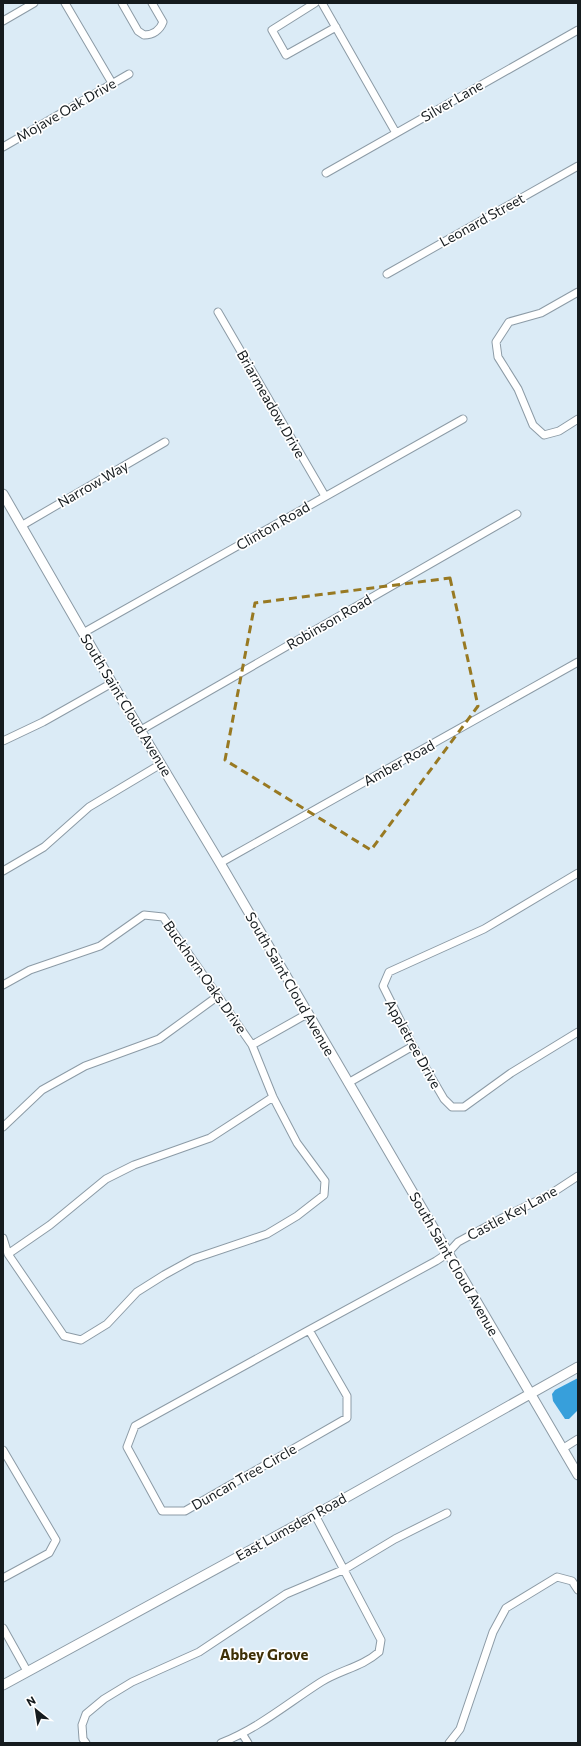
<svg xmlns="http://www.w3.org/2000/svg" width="581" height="1746" font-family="Commissioner,sans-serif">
	<rect width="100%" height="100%" fill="#dbebf6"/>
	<path fill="#379fdb" d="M578,1378V1410L569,1419H565L553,1401L552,1394L555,1390Z"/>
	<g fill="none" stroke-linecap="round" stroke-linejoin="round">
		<defs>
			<path id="minor" d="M65,3L112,83
				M122,3L138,31L144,35C153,35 160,30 163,22L152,3
				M315,3L272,30L286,55L336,27
				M322,3L396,133
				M3,21L34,3
				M3,147L129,74
				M326,173L578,30
				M387,274L578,166
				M578,292L541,313L509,322L496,342L498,357L518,389L533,425L544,435L559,431L578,419
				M218,312L325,496
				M21,526L165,442
				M83,633L463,419
				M141,730L517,514
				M3,741L43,722L112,683
				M220,863L578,662
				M3,871L44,847L89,807L161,764
				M578,873L484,929L389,972L383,986L413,1046L444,1099L452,1107H464L511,1073L578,1032
				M3,985L30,970L100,946L144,915L163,917L252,1045L273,1097L297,1143L325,1181L324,1195L297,1216L267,1234L193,1259L164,1275L137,1292L107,1324L81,1340L64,1336L8,1254L3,1238
				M252,1045L307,1014
				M348,1083L413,1046
				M3,1127L42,1090L85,1066L159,1039L218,996
				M8,1254L50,1225L106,1179L134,1165L210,1138L273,1097
				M309,1330L347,1396V1418L185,1511H162L127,1447L135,1426Z
				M309,1330L436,1261L448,1253L458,1242L508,1215L549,1195L578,1176
				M562,1449L578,1439
				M3,1450L56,1540L49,1553L3,1578
				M3,1628L27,1671
				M243,1735L248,1743
				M86,1743L83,1739L82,1725L86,1714L104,1699L132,1682L199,1652L286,1594L345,1569L395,1539L447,1513
				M221,1743C259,1728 288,1703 321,1682C340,1670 362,1667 379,1652L381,1640L315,1515
				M449,1743L460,1729L493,1632L506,1608L557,1577L572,1581L578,1590"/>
			<path id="tertiary" d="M3,494L112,683L220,863L578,1475
				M3,1685L315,1515L578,1367"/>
		</defs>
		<use href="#minor" stroke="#8c9ba6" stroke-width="9"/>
		<use href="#tertiary" stroke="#8c9ba6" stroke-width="11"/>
		<use href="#minor" stroke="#fff" stroke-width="7"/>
		<use href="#tertiary" stroke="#fff" stroke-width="9"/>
	</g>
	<path fill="none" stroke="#987922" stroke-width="3" stroke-dasharray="8 5" stroke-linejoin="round" d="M450,578L478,706L371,850L225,760L255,603Z"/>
	<g text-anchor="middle" stroke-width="3.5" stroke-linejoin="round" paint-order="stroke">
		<g font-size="14" fill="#151b1e" stroke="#fff">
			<text transform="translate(452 101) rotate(-30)" y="5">Silver Lane</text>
			<text transform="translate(66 110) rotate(-30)" y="5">Mojave Oak Drive</text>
			<text transform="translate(482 220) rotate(-29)" y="5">Leonard Street</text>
			<text transform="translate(271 404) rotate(60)" y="5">Briarmeadow Drive</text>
			<text transform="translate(93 484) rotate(-30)" y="5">Narrow Way</text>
			<text transform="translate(273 526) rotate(-30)" y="5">Clinton Road</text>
			<text transform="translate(329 622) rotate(-30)" y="5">Robinson Road</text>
			<text transform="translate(126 705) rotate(59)" y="5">South Saint Cloud Avenue</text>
			<text transform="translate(399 763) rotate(-29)" y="5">Amber Road</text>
			<text transform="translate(205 977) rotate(55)" y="5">Buckhorn Oaks Drive</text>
			<text transform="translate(290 984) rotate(60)" y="5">South Saint Cloud Avenue</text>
			<text transform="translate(413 1044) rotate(61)" y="5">Appletree Drive</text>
			<text transform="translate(512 1213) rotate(-28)" y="5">Castle Key Lane</text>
			<text transform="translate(454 1264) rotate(60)" y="5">South Saint Cloud Avenue</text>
			<text transform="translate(244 1477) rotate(-30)" y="5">Duncan Tree Circle</text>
			<text transform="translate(291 1527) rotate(-29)" y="5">East Lumsden Road</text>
		</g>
		<g font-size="15" font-weight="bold" fill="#3f3006" stroke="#fff">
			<text x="264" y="1660">Abbey Grove</text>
		</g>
	</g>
	<rect width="581" height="1746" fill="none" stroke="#151b1e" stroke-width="8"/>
	<g transform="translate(36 1710) rotate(330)" stroke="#ffffff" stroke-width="3" paint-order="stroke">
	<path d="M0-3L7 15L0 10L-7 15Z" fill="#151b1e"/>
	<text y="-6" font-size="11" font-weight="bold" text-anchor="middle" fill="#151b1e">N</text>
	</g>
</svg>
